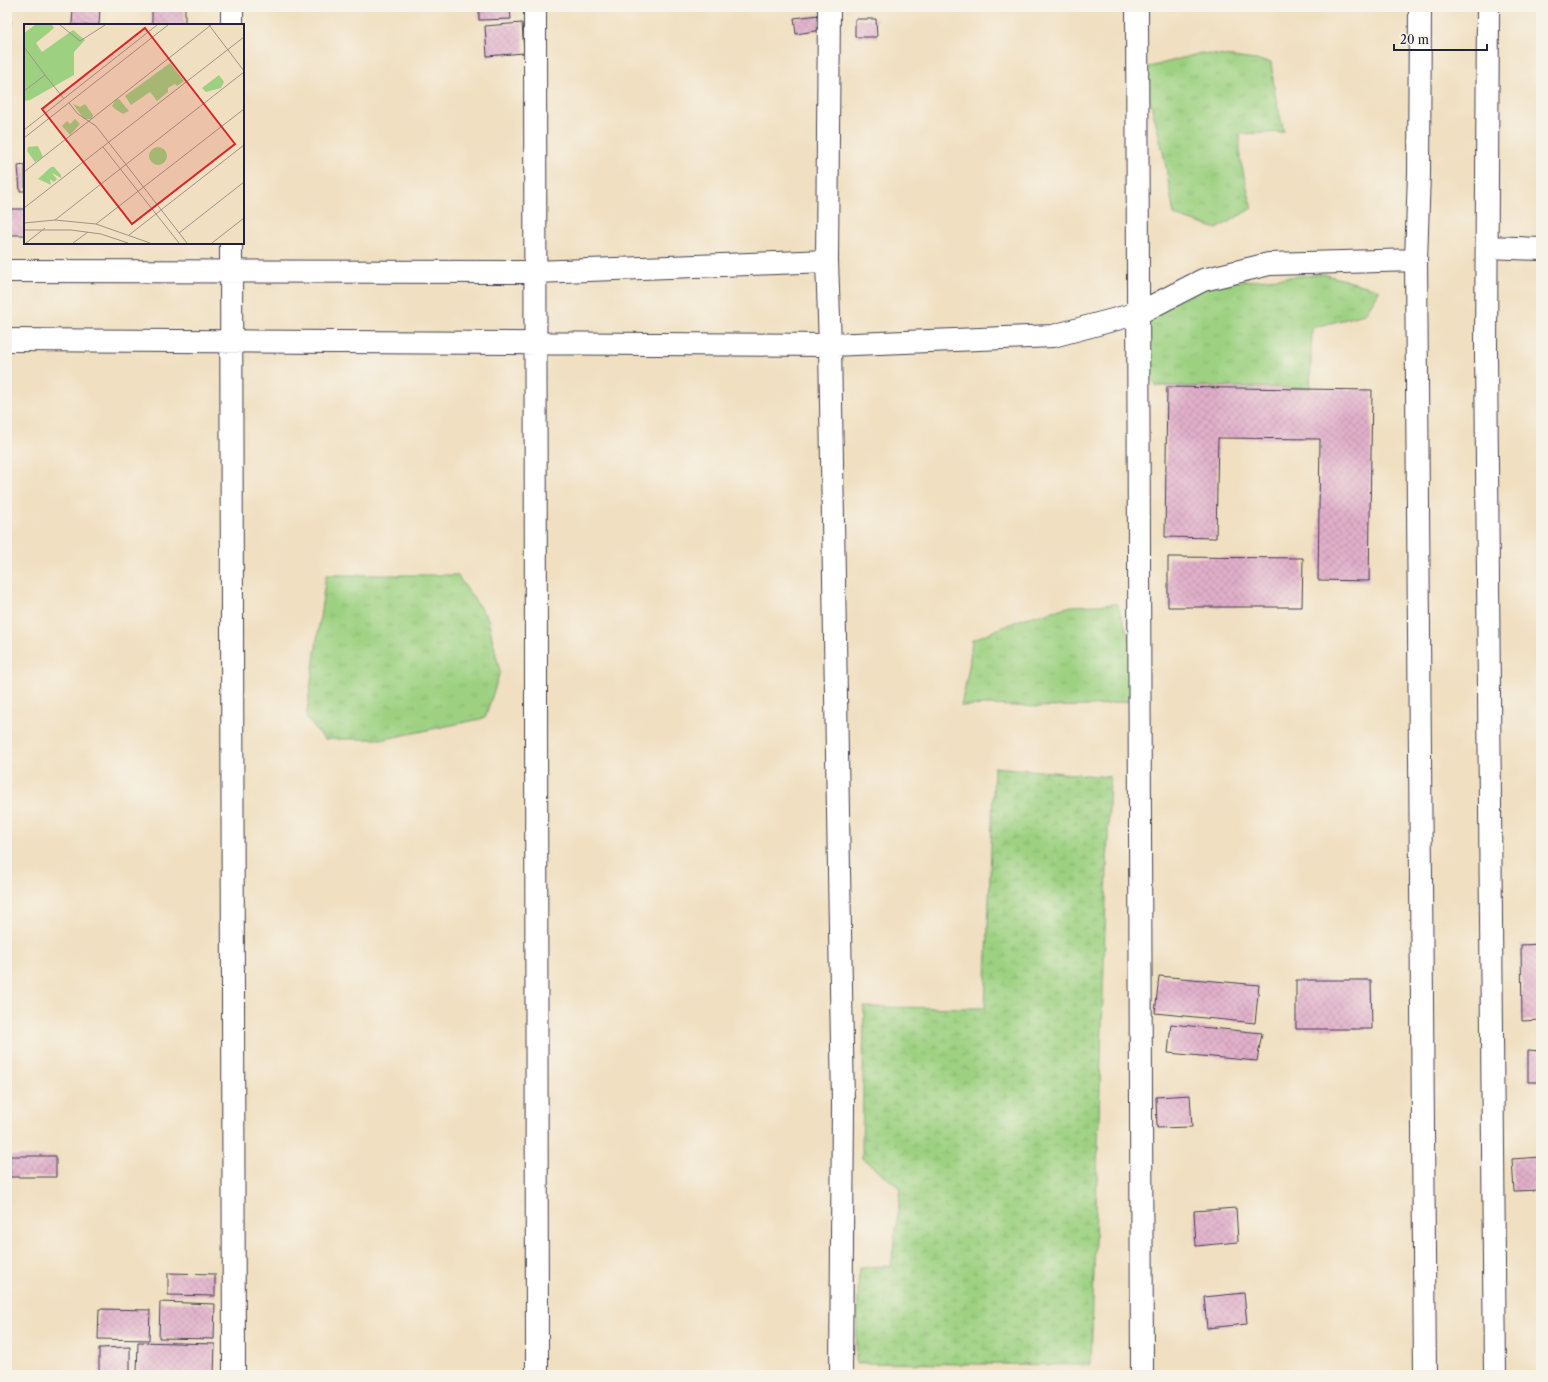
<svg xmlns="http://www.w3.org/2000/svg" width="1548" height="1382" font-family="'Libre Caslon Text',serif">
	<defs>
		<pattern id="grass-tufts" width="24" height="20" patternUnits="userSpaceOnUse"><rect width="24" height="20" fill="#9dd181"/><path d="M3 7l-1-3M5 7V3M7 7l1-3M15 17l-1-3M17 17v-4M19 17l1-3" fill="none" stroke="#87b370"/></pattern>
		<pattern id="wetland-marsh" width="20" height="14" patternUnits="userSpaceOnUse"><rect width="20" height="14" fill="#9dd181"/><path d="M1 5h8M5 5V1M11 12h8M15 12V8" fill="none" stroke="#87b370"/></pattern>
		<pattern id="building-cross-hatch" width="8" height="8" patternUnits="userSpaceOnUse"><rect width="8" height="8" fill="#e1afca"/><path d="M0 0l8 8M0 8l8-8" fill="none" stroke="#c196ae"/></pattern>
	</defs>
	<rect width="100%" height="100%" fill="#f7f3e8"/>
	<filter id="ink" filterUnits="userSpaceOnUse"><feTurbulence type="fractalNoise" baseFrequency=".025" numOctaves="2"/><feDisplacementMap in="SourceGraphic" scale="8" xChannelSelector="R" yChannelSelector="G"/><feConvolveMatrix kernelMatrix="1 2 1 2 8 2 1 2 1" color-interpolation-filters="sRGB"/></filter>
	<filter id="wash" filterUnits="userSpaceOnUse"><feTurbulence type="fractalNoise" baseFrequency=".012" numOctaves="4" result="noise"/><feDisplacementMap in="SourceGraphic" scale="16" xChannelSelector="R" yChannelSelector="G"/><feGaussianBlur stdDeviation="0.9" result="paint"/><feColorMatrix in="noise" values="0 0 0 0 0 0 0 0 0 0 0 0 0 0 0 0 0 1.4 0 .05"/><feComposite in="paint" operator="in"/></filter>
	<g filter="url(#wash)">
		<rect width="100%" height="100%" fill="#f0dfc0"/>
		<path fill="url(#grass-tufts)" stroke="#607a5e" d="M1201,53L1271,62L1275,95L1284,132L1240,134V159L1252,208L1217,229L1174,215L1163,151L1142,69Z
			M1323,274L1380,290L1365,314L1312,328L1310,388L1156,386L1134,351L1153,308L1191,286Z
			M326,575H457L488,619L500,672L485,718L385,739H324L306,718Z
			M1117,604L1144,678L1128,701L1092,706L1038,707L989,705L961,706L969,667L972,640L1022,619L1072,606Z"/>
		<path fill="url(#wetland-marsh)" stroke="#607a5e" d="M994,767L1110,777L1091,1365L856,1363L859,1267L891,1266L901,1189L862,1158L864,1007L985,1008Z"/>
		<g id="blocks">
			<path fill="url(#building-cross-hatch)" d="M73,7H100L99,25H72Z
				M152,7H185V25H152Z
				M479,7H510L511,19L479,20Z
				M819,15L821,30L796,34L794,18Z
				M855,19H876L877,37H855Z
				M7,21H11L8,51H7Z
				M522,23L524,53L487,56L485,26Z
				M25,165V191H20L18,166Z
				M7,209H25V235H7Z
				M1167,387L1372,390L1369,581L1318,580L1320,439L1218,438L1216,538L1165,537Z
				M1168,557L1303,558L1302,607H1168Z
				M1541,944V1020L1522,1021L1521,945Z
				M1159,976L1259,985L1255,1023L1155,1013Z
				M1296,980H1371L1372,1029H1296Z
				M1171,1024L1262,1033L1257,1061L1168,1053Z
				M1528,1050L1541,1051V1082H1528Z
				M1190,1095L1192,1127L1157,1128L1156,1097Z
				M10,1156H56V1177H10Z
				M1541,1157V1190L1514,1191L1512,1159Z
				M1236,1208L1238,1242L1196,1246L1194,1211Z
				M168,1273L215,1274V1296L168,1295Z
				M1244,1293L1247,1324L1207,1328L1204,1297Z
				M160,1302L215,1304L214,1339L159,1338Z
				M99,1309L150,1310L149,1340L98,1339Z
				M138,1342L215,1344L214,1375L137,1374Z
				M130,1347V1375H99V1348Z"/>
		</g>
	</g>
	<g filter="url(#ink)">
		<use href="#blocks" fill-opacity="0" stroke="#413e4f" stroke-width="1"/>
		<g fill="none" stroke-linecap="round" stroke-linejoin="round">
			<defs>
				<path id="minor" d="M535,7L537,1375
					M829,7L827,261L830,345L843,1104L841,1375
					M1137,7L1142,1375
					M1420,7L1419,173L1416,260L1425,1375
					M1488,7L1486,351L1495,1375
					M232,25V7
					M231,243L234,1375
					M1487,247L1541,249
					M7,271L535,272L827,261
					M7,340L830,345L1053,336L1139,313L1203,280L1269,264L1416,260"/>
			</defs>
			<use href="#minor" stroke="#413e4f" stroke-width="24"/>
			<use href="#minor" stroke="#fff" stroke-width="22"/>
		</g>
	</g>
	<g transform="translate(24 24)">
		<rect width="220" height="220" fill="#f0dfc0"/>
		<path d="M195,51L200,58L197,64L182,68L178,64ZM92,75H95L105,87L99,90L91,85L88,82ZM49,80L56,83L61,80L69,91L68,95H60ZM51,95L56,100L46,111L38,102L43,97L46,100ZM14,122L19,133L11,138L3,127L4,123ZM125 132a9 9 0 1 1 18 0a9 9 0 1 1-18 0ZM27,143H30L37,151V154L28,149L33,155L30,158L26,155L27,161L14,155Z" fill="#9dd181"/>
		<path d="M11,1H28L30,4L12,19L18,28L49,6L61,16L50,28V51L6,76L0,77V9ZM146,39L160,57L153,62L151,60L144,64V68L133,77L126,68L107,81L101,72Z" fill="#9dd181"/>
		<path fill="none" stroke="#9e938b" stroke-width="1" d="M36,1L56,17L81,1M185,1L220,47M0,23L21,51M0,67L21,51L40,75M45,79L54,90L72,102L163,219M0,106L133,1M0,114L144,1M79,123L155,219M0,148L187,1M0,184L220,13M31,196L220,48M0,199L31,196L72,200L126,219M72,200L220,85M0,206H47L77,210L104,219M155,209L220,158M105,211L220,121M2,219L21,204M49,219L64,208M188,219L220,194"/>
		<path fill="#d62828" fill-opacity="0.15" stroke="#d62828" stroke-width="2" d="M121,4L211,120L108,200L18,85Z"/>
		<rect width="220" height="220" fill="none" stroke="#22223b" stroke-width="2"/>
	</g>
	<rect width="1548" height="1382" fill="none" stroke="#f7f3e8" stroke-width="24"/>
	<path d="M1394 44v6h93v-6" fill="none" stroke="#22223b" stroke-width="2"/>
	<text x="1400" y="44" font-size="12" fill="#22223b" stroke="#f7f3e8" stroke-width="3" paint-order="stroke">20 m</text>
</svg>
